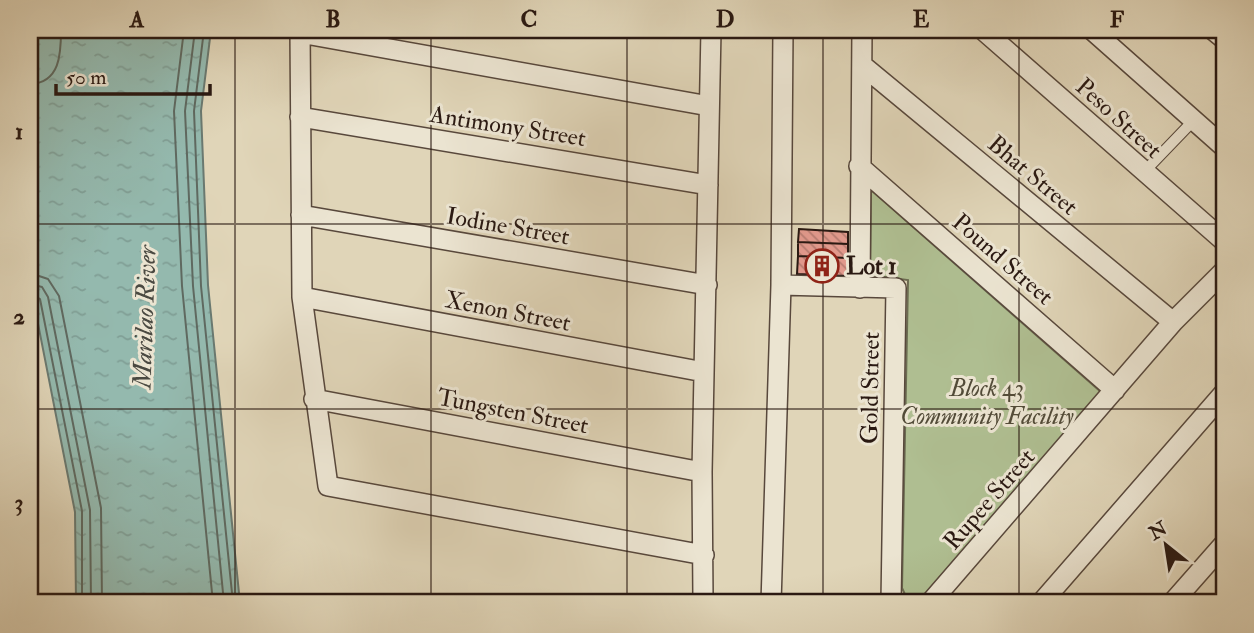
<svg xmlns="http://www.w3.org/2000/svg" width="1254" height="633" font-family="'IM FELL Double Pica',serif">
	<defs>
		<pattern id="water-ripples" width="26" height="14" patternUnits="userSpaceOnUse" patternTransform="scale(1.75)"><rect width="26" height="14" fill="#94b9ae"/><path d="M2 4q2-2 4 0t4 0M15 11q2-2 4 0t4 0" fill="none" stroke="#809e95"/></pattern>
		<pattern id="building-back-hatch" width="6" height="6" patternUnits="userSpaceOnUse" patternTransform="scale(1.75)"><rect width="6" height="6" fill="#e1998c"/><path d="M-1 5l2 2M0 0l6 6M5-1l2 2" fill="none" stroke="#b77c71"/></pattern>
	</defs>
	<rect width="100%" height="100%" fill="#e0d5b8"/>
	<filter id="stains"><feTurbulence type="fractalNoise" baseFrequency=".00286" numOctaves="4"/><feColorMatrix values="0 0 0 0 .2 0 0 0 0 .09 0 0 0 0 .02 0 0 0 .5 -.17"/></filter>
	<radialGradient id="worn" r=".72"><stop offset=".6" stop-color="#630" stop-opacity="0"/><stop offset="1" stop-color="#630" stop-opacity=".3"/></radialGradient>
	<path fill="#afbe91" stroke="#6c6c52" stroke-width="2" d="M871,190L1101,392L924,599L909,603L902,588L908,280L870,275Z"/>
	<path fill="url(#water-ripples)" stroke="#6a7970" stroke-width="2" d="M35,30H211L201,111L208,285L240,603H76L75,512L30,283V100Z"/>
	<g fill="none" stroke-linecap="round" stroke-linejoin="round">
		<path stroke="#5f6960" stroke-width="2" d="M184,30L174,111L182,286L213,603
			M195,30L185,111L193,286L224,603
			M204,30L194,111L201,286L233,603
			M30,84C60,83 61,54 61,30
			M30,273L48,279L59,296L101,508L102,603
			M30,284L42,287L48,297L90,510L91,603
			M30,293L40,299L82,511V603"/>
	</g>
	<path fill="url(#building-back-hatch)" stroke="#2a1912" stroke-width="2" d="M799,229L848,232V244L798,242Z
		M798,242L848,244V258L798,256Z
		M798,256L848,258L847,276L797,274Z"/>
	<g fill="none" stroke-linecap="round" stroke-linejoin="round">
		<defs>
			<path id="lane" d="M1144,172L1194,120"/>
			<path id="street" d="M300,30L302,297L328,486L704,555
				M983,30L1224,241
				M1092,30L1224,147
				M1213,30L1224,39
				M300,33L709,106
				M862,65L1173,322
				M300,117L708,185
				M859,166L1115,390
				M301,215L707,285
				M781,285L896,288L891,603
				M860,288L862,30
				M302,297L704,372
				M314,399L702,472
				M703,599L702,472L711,30
				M771,603L781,285L783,30
				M930,603L1173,322L1224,271
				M1041,603L1224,393
				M1172,603L1224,544"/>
		</defs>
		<use href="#lane" stroke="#58483c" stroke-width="12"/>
		<use href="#street" stroke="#58483c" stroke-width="22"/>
		<use href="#lane" stroke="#ebe4d1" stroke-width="10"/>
		<use href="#street" stroke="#ebe4d1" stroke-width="19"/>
	</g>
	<path fill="none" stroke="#2a1912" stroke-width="2" stroke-opacity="0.55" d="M235,30V603M431,30V603M627,30V603M823,30V603M1019,30V603M30,224H1224M30,409H1224"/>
	<defs>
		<symbol id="building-ring" viewBox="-11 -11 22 22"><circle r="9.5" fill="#ebe4d1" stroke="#8f2418" stroke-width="1.5"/><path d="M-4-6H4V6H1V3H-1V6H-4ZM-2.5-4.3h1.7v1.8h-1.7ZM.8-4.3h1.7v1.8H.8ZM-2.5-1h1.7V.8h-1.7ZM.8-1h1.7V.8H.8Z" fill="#8f2418"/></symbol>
	</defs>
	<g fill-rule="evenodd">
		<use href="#building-ring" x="803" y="247" width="38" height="38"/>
	</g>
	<g text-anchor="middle" stroke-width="6" stroke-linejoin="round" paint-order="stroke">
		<g font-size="24" fill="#2a1912" stroke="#ebe4d1">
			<text transform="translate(1119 118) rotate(42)" y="8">Peso Street</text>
			<text transform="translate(508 126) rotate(9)" y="8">Antimony Street</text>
			<text transform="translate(1033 175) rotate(40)" y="8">Bhat Street</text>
			<text transform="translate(508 226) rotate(10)" y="8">Iodine Street</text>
			<text transform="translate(1003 259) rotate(41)" y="8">Pound Street</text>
			<text transform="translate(508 311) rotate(11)" y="8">Xenon Street</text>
			<text transform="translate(870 388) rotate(-89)" y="8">Gold Street</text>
			<text transform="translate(513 411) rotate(11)" y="8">Tungsten Street</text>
			<text transform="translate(989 499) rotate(-49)" y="8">Rupee Street</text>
		</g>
		<g font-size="24" font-weight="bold" fill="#2a1912" stroke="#ebe4d1" text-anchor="start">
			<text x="846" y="274">Lot 1</text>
		</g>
		<g font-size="24" font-style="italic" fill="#524b38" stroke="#ebe4d1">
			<text x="987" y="396">Block 43<tspan x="987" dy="28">Community Facility</tspan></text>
		</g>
		<g font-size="26" font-style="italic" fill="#4a4941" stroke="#ebe4d1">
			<text transform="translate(144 317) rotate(-88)" y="9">Marilao River</text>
		</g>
	</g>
	<rect width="1254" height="633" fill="none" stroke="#e0d5b8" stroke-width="77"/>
	<g transform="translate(1166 545) rotate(330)" stroke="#ebe4d1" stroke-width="5" paint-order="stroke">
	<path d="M0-5L12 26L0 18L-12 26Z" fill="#2a1912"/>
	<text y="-10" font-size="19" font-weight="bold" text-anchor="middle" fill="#2a1912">N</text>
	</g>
	<path d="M56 84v10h154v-10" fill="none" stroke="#2a1912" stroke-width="3.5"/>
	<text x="66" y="84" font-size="21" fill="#2a1912" stroke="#ebe4d1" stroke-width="5" paint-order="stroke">50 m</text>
	<rect x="38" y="38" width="1178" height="556" fill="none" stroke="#2a1912" stroke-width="2.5"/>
	<g font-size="23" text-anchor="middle" font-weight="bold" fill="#2a1912">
		<text x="137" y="27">A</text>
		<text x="333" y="27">B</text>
		<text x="529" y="27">C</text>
		<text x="725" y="27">D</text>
		<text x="921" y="27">E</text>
		<text x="1117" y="27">F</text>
		<text x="19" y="139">1</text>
		<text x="19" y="324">2</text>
		<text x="19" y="510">3</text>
	</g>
	<rect width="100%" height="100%" filter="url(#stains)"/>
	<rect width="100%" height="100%" fill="url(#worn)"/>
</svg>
